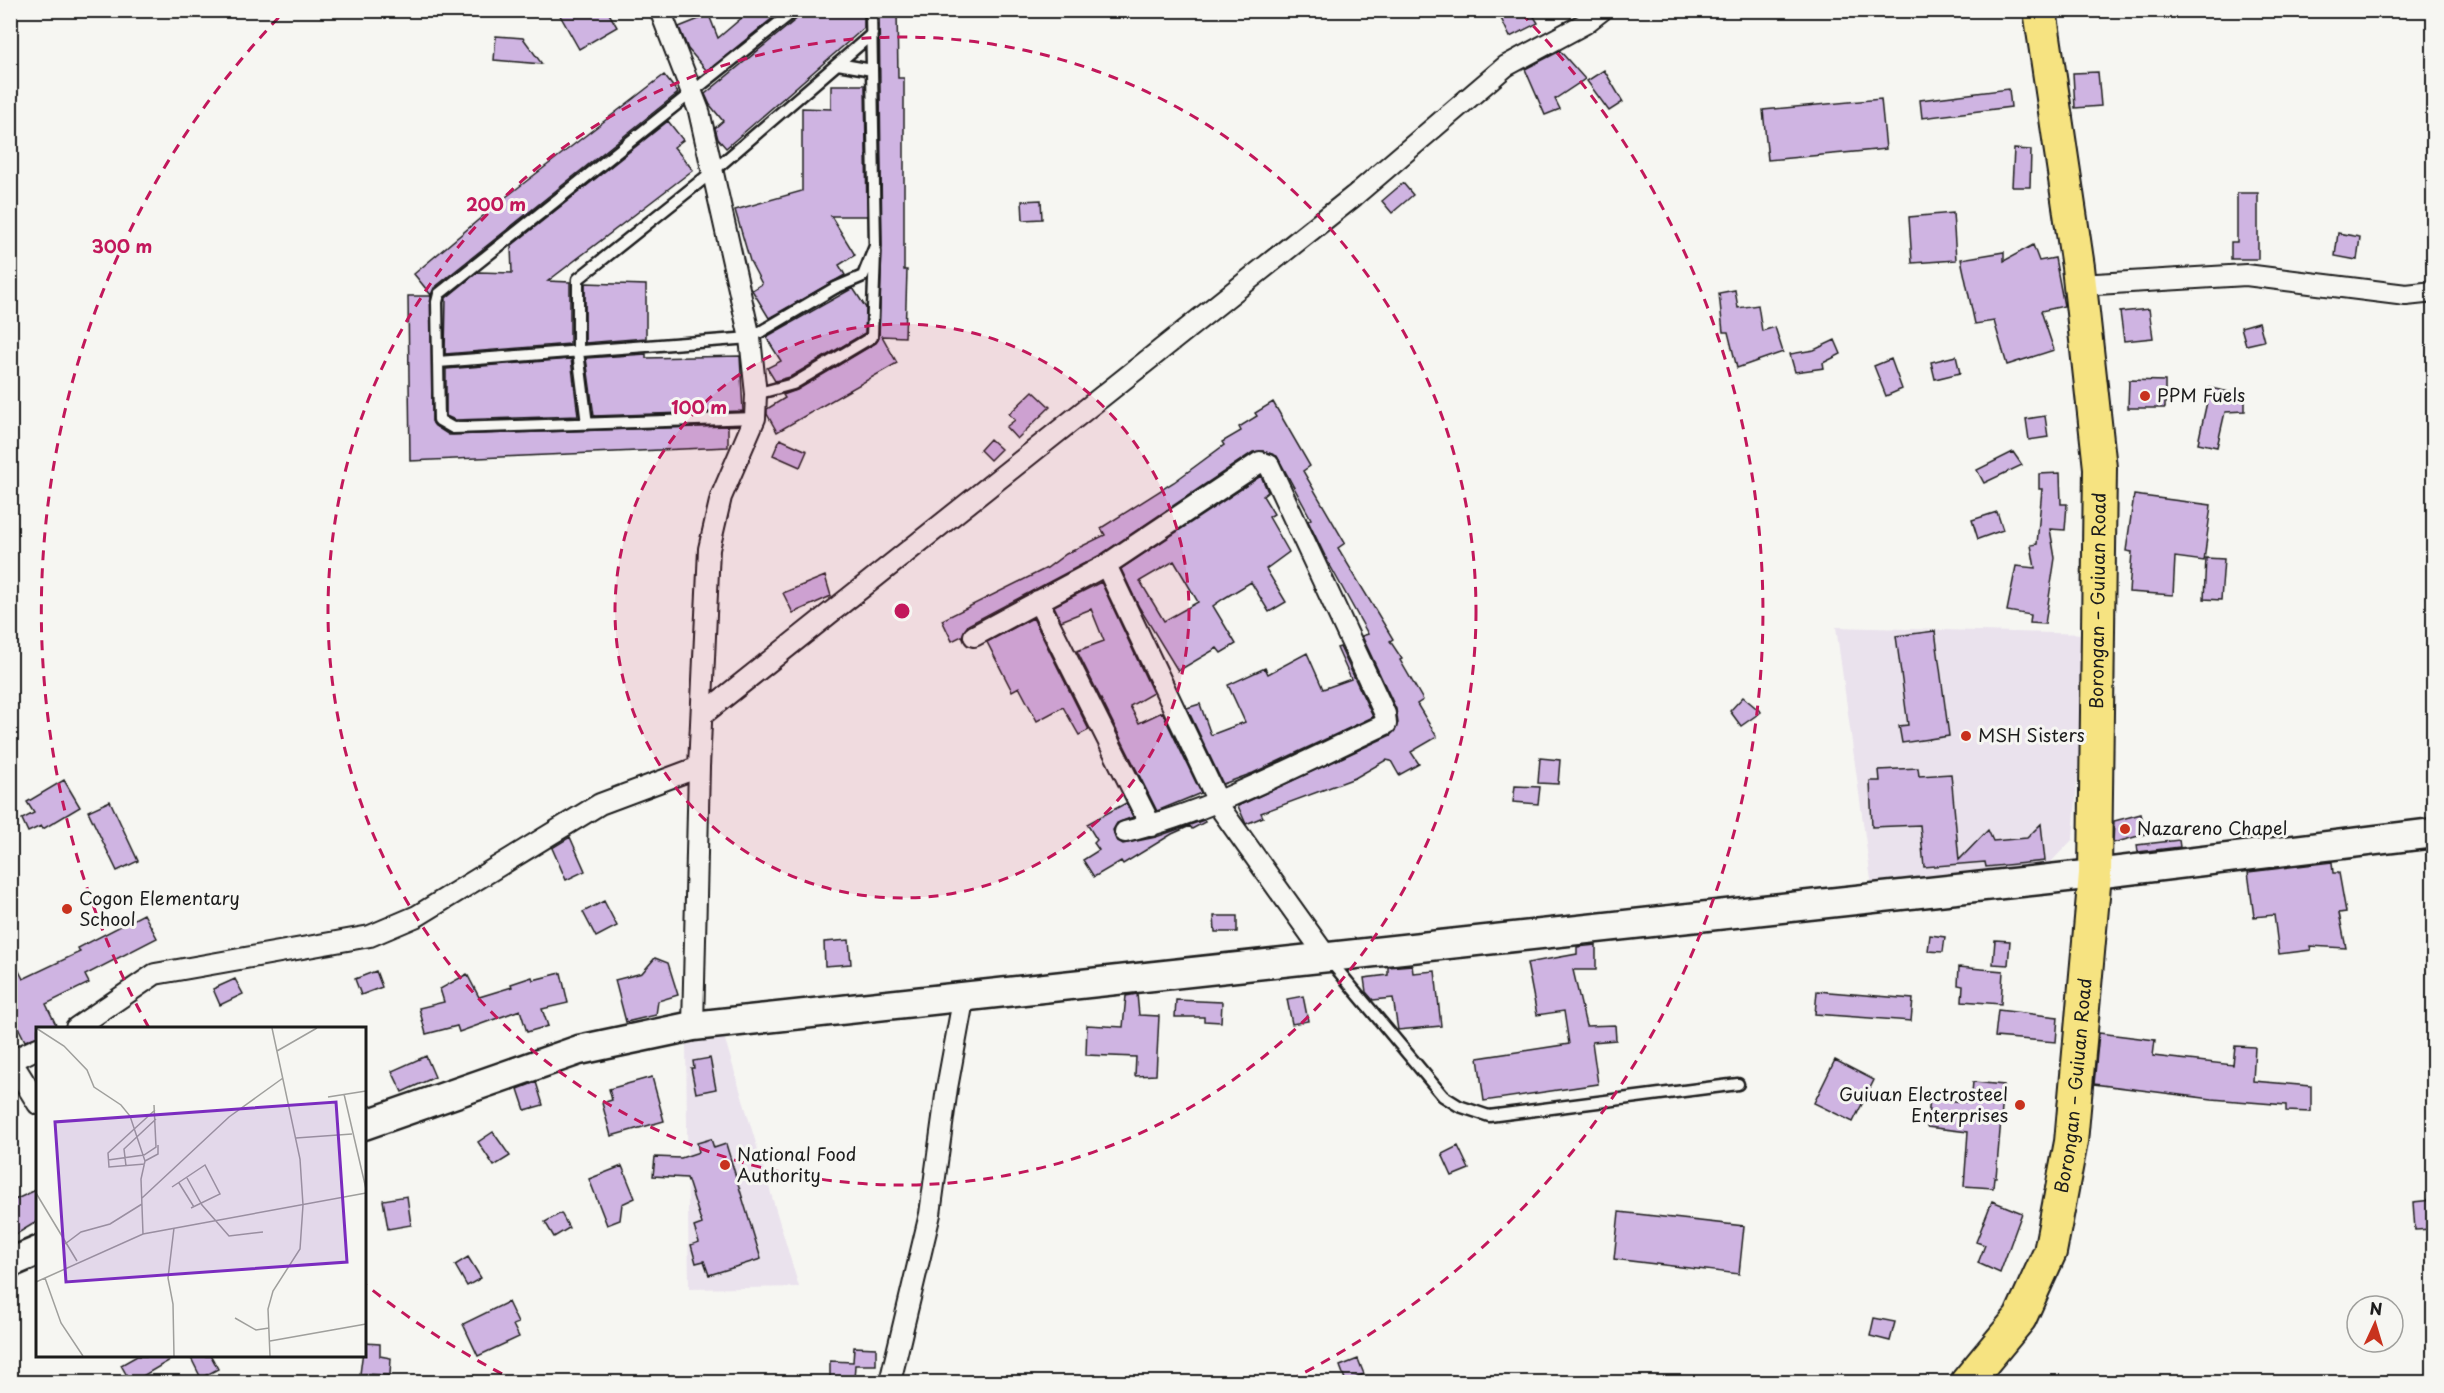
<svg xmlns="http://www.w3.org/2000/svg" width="2444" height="1393" font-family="'Playpen Sans',sans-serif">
	<rect width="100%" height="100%" fill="#f6f6f2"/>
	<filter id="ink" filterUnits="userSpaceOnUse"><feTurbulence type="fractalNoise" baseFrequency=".0167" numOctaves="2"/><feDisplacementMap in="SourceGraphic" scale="12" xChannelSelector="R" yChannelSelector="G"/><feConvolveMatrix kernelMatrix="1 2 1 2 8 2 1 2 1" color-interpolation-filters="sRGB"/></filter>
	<g filter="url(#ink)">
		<path fill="#eae2ed" d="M1836,627L2088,634L2073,839L2047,866L1872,887Z
			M723,1033L799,1287L689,1289L686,1043Z"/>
		<path fill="#cfb4e2" stroke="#1c1c1c" stroke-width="1.5" fill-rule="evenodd" d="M557,10H607L617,27L579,49Z
			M751,10H777L779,13L707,71L688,49L679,27L709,15L718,38Z
			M802,10H864V28L726,148L718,139L715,128L723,121L710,105L705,94L800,16Z
			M879,10H897L898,78H904V270H907L905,337L882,336L897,363L777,432L767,414V409L785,398L783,395L797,390L876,343L879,338L882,246Z
			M1497,10H1530L1538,23L1510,37Z
			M496,36L523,38L542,64L494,60Z
			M1560,51L1585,79L1555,99L1560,109L1545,115L1525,69Z
			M1604,70L1623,102L1609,111L1587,81Z
			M2098,72L2101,106L2075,108L2073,73Z
			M664,75L678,93L434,288L431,295L414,274L502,200Z
			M831,85H865L867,216H831L855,255L839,265L845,275L769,318L752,290L762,284L750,261L735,210L802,191V108L831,109Z
			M2009,89L2011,107L1922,118L1920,100Z
			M1881,99L1886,149L1768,160L1763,110Z
			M668,121L683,140L674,147L693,170L548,281L570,282V344L445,354L446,298L478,272L512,273L511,246Z
			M2014,149L2031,150L2030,187H2012Z
			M1403,183L1413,195L1392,213L1382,201Z
			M2237,193H2258V259H2231V242H2237Z
			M1041,200L1042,219L1023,220L1022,201Z
			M1953,213L1956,260L1912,263L1909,217Z
			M2338,233L2360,237L2357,260L2335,256Z
			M2033,245L2039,261L2055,258L2064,306L2041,311L2054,350L2007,365L1994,321L1975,324L1961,259L2004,252V261Z
			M585,283L646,285V338L585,343Z
			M853,288L866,308L865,333L790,377L775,381L767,368L781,361L766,337Z
			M1735,290L1738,308L1758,305L1762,331L1775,327L1783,352L1737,368L1728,332H1723L1719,293Z
			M408,296H431L432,421L435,426L449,435L728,426V447L410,461Z
			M2149,309L2153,338L2124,341L2120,312Z
			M2259,322L2264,341L2246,345L2241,327Z
			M1835,340L1841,354L1823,363L1824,368L1795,372L1790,354L1814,350Z
			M646,354V358L740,356L743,411L594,416L586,358Z
			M1956,356L1960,373L1935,379L1931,362Z
			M571,359L578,416L455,420L446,416V369Z
			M1891,359L1902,389L1886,396L1874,366Z
			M2129,380L2165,381V408H2128Z
			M2210,388L2245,395V411L2225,412L2217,447L2198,443Z
			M1033,391L1050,407L1017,439L1006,427L1015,420L1009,414Z
			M1273,402L1310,466L1303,471L1345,543L1338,548L1393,639L1390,641L1402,659L1400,660L1423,700L1417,704L1437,737L1411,752L1419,764L1399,775L1391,761L1386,760L1355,778L1261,813L1263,817L1246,824L1238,806L1391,735L1398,723L1396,709L1362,636L1368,634L1327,560L1308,521L1311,519L1277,456L1263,451L1253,452L1100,555L968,625L962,636L952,641L942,620L1047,568L1066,554L1105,535L1101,528L1174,482L1224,445L1222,442L1241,431L1239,427L1257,416L1255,413Z
			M2045,416L2048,437L2029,440L2026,419Z
			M780,439L807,451L800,467L773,455Z
			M990,439L1001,449L990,460L980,450Z
			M2013,452L2022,465L1984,483L1977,470Z
			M2060,473L2061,504H2067L2065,530L2050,529L2055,558L2045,624L2030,623L2031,615L2007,611L2016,566L2035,568L2031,545L2037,544L2042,489H2039V474Z
			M1261,476L1268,492L1263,496L1274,514L1269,517L1289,552L1266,569L1286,602L1269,612L1251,582L1223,599L1213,606L1236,644L1221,653L1217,648L1178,671L1139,607L1121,569ZM1174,561L1198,602L1164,621L1140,581Z
			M2134,495L2211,505L2204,561L2175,557L2173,595L2129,592L2132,552L2126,551Z
			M1997,512L2003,530L1978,539L1972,520Z
			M2206,558L2224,559L2221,600L2204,599Z
			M825,576L831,596L793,613L783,593Z
			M1101,582L1153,693L1130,706L1139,723L1162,712L1201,793L1157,811L1077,651L1104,641L1091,609L1061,621L1054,606Z
			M1033,618L1089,730L1079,735L1063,707L1037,721L1019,687L1012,691L987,642Z
			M1935,631L1949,736L1902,743L1899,726L1908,725L1896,636Z
			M1340,647L1373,717L1253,773L1223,784L1187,708L1200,704L1211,735L1245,722L1228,685L1265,668L1268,674L1307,653L1323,689L1351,679L1337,648Z
			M1743,697L1761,712L1741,726L1730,711Z
			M1540,758L1560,760L1558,784L1538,783Z
			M1918,768L1919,776L1951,774L1959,860L1988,830L1993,841L2027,838L2041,824L2045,861L1986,867L1985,862L1924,867L1920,825L1872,827L1870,781H1880L1879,770Z
			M64,780L80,807L43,829L41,826L28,832L22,819L34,813L27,802Z
			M1515,786L1540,787L1538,804L1513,802Z
			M110,801L138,861L117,871L88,811Z
			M1126,803L1133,817L1117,823L1113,830L1116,840L1123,844L1156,837L1204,820L1205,822L1192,829L1190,826L1172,834L1123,864L1121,861L1094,877L1083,860L1099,850L1094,843L1097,840L1087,824Z
			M2141,814L2146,834L2113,843L2114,821Z
			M570,837L585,871L566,880L552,848Z
			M2179,840L2180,847L2138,852L2137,845Z
			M2332,862L2333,873H2339L2346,912L2339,913L2346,948L2310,946L2311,950L2279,954L2274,915L2254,917L2248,872Z
			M604,901L617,926L596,937L583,912Z
			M144,914L157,938L85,975L89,983L46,1004L58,1029H38V1036L25,1041L14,1019L10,1021V953L23,979L80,952L78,948Z
			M1214,916H1237V932H1215Z
			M1930,935L1945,937L1943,952L1928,951Z
			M849,940L851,964L825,966L824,942Z
			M1995,940L2010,941L2008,965L1993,964Z
			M1596,945V970H1573L1586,1026L1615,1025L1616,1040L1592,1042L1598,1084L1484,1101L1478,1058L1569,1044L1564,1011L1537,1015L1527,963L1577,954V947Z
			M655,958L668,963L678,995L658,1001L656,1015L626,1022L615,980L642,973Z
			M1412,965L1413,973L1435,971L1441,1026L1398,1030L1393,998L1373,1000L1366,992L1364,978L1388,975V967Z
			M1959,967L2003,971L2001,1004L1962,1001L1963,986L1958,985Z
			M376,971L382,987L361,995L355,979Z
			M561,973L568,1003L542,1009L548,1026L527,1032L520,1010L459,1032L457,1026L426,1034L419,1008L444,1002L440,989L467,974L479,997L512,987L511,984L532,977L533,980Z
			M235,979L243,994L220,1005L213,989Z
			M1817,991L1913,999L1911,1021L1815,1014Z
			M1137,994L1139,1015L1159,1016L1156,1075L1135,1076L1136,1057L1086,1055L1087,1025L1123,1027L1126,996Z
			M1303,996L1308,1021L1292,1024L1287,999Z
			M1176,1000L1222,1002L1221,1022L1204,1021V1017H1175Z
			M1998,1010L2058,1017L2056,1042L1995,1037Z
			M2099,1033L2155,1040L2153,1056L2233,1065L2235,1046L2255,1047L2253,1081L2311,1086V1112L2286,1111V1105L2212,1099L2094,1084Z
			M426,1056L435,1077L402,1092L392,1071Z
			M710,1058L716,1089L696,1093L691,1068H694L693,1061Z
			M1835,1060L1874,1080L1853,1122L1814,1103Z
			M652,1077L664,1121L611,1136L602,1103L612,1100L609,1089Z
			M536,1082L543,1105L525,1110L518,1089Z
			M1973,1082L2004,1085L1996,1177H1994L1993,1188L1964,1186L1968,1132L1927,1127L1930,1098L1971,1103Z
			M493,1132L510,1156L494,1166L478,1142Z
			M711,1139L714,1148L726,1144L761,1259L709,1275L704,1261L696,1263L691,1245L699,1242L694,1227L702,1224L687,1178L653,1176L655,1157L681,1158L699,1152L697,1143Z
			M1458,1146L1469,1169L1452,1176L1442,1154Z
			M622,1166L635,1198L622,1204L620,1220L607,1225L589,1179Z
			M38,1189V1221L10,1238V1202Z
			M407,1196L411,1225L388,1229L383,1200Z
			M2432,1200L2433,1229L2415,1230L2413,1202Z
			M1992,1201L2022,1213L2000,1273L1978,1263L1985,1245L1976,1242Z
			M1619,1212L1744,1226L1739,1274L1614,1259Z
			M561,1213L569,1228L554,1237L545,1222Z
			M468,1257L481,1278L467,1286L455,1265Z
			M508,1302L518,1323L513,1325L519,1337L478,1356L463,1324Z
			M1874,1318L1895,1322L1890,1341L1870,1336Z
			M364,1343L380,1344V1356L391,1358L390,1375L360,1374Z
			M854,1347L876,1348V1365H855L854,1380L830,1379V1361L853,1362Z
			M137,1356H177L131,1383L121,1365Z
			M190,1356H211L218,1369L201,1378Z
			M1358,1359L1364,1374L1346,1382L1340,1366Z"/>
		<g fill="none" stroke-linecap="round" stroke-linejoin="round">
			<defs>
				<path id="lane" d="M838,64L872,70
					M438,362L750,338L835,288L863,276L875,246L871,10
					M756,394L793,384L872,337L875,252
					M755,418L453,428L439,420L437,302L439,294L795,10
					M587,424L578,352V279L712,172L872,34
					M1330,961L1443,1096L1459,1106L1489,1116L1738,1084"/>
				<path id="street" d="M660,10L699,111L750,338L756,394L755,418L721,497L709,549L699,767L693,1026
					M2080,285L2246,275L2406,295L2434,292
					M1106,565L1223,812L1326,956
					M1038,601L1151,826
					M974,636L1106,565L1260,462L1269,465L1385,714L1386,724C1301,763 1216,810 1125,832
					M702,715L1354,196L1506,66L1584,24L1602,10
					M76,1028L155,974L370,936L417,916L600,804L699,767
					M10,1059L38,1104
					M11,1061L38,1048
					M890,1382L930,1214L947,1088L964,995"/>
				<path id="secondary" d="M364,1125L579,1050L693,1026L2095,874L2434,833
					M10,1263L38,1251"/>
				<g id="primary">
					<path id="s1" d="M1967,1382L2020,1318L2050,1252L2071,1142L2095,874L2100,468L2078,267L2040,10"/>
				</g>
			</defs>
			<use href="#lane" stroke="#1c1c1c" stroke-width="15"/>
			<use href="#street" stroke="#1c1c1c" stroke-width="24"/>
			<use href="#secondary" stroke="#1c1c1c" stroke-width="33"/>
			<use href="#primary" stroke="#1c1c1c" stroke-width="36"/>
			<use href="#lane" stroke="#f6f6f2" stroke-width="10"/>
			<use href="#street" stroke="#f6f6f2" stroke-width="20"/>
			<use href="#secondary" stroke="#f6f6f2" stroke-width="28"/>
			<use href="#primary" stroke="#f6e381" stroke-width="32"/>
		</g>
	</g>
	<circle cx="902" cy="611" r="287" fill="#c2185b" fill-opacity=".12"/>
	<g fill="none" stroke="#c2185b" stroke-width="3" stroke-dasharray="10 8">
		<circle cx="902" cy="611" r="287"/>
		<circle cx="902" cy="611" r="574"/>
		<path d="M518 1382A861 861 0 0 1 366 1285M149 1028A861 861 0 0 1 283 13M1521 13A861 861 0 0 1 1286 1382"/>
	</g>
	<g fill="#c8321e" stroke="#f6f6f2" stroke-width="2">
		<circle cx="2145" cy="396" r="6"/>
		<circle cx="1966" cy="736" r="6"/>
		<circle cx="2125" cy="829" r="6"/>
		<circle cx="67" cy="909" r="6"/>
		<circle cx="2020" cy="1105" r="6"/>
		<circle cx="725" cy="1165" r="6"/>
	</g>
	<g text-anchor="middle" stroke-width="6" stroke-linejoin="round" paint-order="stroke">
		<g font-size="18" fill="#1c1c1c" stroke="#f6f6f2" text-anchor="start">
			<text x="2157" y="402">PPM Fuels</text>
			<text x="1978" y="742">MSH Sisters</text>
			<text x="2137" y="835">Nazareno Chapel</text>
			<text x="79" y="905">Cogon Elementary<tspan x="79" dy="21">School</tspan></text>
			<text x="2008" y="1101" text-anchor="end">Guiuan Electrosteel<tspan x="2008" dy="21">Enterprises</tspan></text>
			<text x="737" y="1161">National Food<tspan x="737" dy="21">Authority</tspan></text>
		</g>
		<g font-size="18" fill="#1c1c1c" stroke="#f6f6f2">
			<text dy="6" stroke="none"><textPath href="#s1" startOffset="810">Borongan – Guiuan Road</textPath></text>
			<text dy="6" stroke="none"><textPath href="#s1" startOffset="324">Borongan – Guiuan Road</textPath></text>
		</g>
	</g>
	<g transform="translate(36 1027)">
		<rect width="330" height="330" fill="#f6f6f2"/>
		<path fill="none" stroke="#9f9f9c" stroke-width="1.5" d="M0,1L28,19L51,43L58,60L85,78L94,89L109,134L105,152L107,207M241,24L281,1M308,67L330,162M292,70L330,64M260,111L316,107M72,133L108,128L120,120L118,78M109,134L122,127V118M109,137L73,140L72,126L119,83M90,139L88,122L120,92M151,151L166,178L193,209L227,205M143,156L158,180M136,160L169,138L184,167L155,181M0,166L41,234M106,171L193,90L247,51M29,217L45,205L74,197L106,177M9,251L25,296L47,329M0,255L107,207L330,166M199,291L220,303L233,301M234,314L330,297M138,329L137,277L132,251L138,201M234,329L232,282L237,264L264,222L267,178L264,132L236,1"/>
		<path fill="#7b2cbf" fill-opacity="0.15" stroke="#7b2cbf" stroke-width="3" d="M300,75L311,235L30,255L19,95Z"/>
		<rect width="330" height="330" fill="none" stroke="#1c1c1c" stroke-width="3"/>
	</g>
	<circle cx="902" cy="611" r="9" fill="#c2185b" stroke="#f6f6f2" stroke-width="3"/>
	<g font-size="18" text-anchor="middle" font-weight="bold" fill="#c2185b" stroke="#f6f6f2" stroke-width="6" stroke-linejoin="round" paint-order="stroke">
		<text x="496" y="211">200 m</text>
		<text x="122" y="253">300 m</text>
		<text x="699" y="414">100 m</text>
	</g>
	<rect width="2444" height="1393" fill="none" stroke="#f6f6f2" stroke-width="36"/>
	<rect x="18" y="18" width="2408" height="1357" fill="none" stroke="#1c1c1c" stroke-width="2" filter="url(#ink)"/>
	<g transform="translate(2375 1324) rotate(4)"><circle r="28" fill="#f6f6f2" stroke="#9f9f9c" stroke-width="1.5"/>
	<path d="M0-4.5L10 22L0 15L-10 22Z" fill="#c8321e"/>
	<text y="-9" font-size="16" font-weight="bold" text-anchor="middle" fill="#1c1c1c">N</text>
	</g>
</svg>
